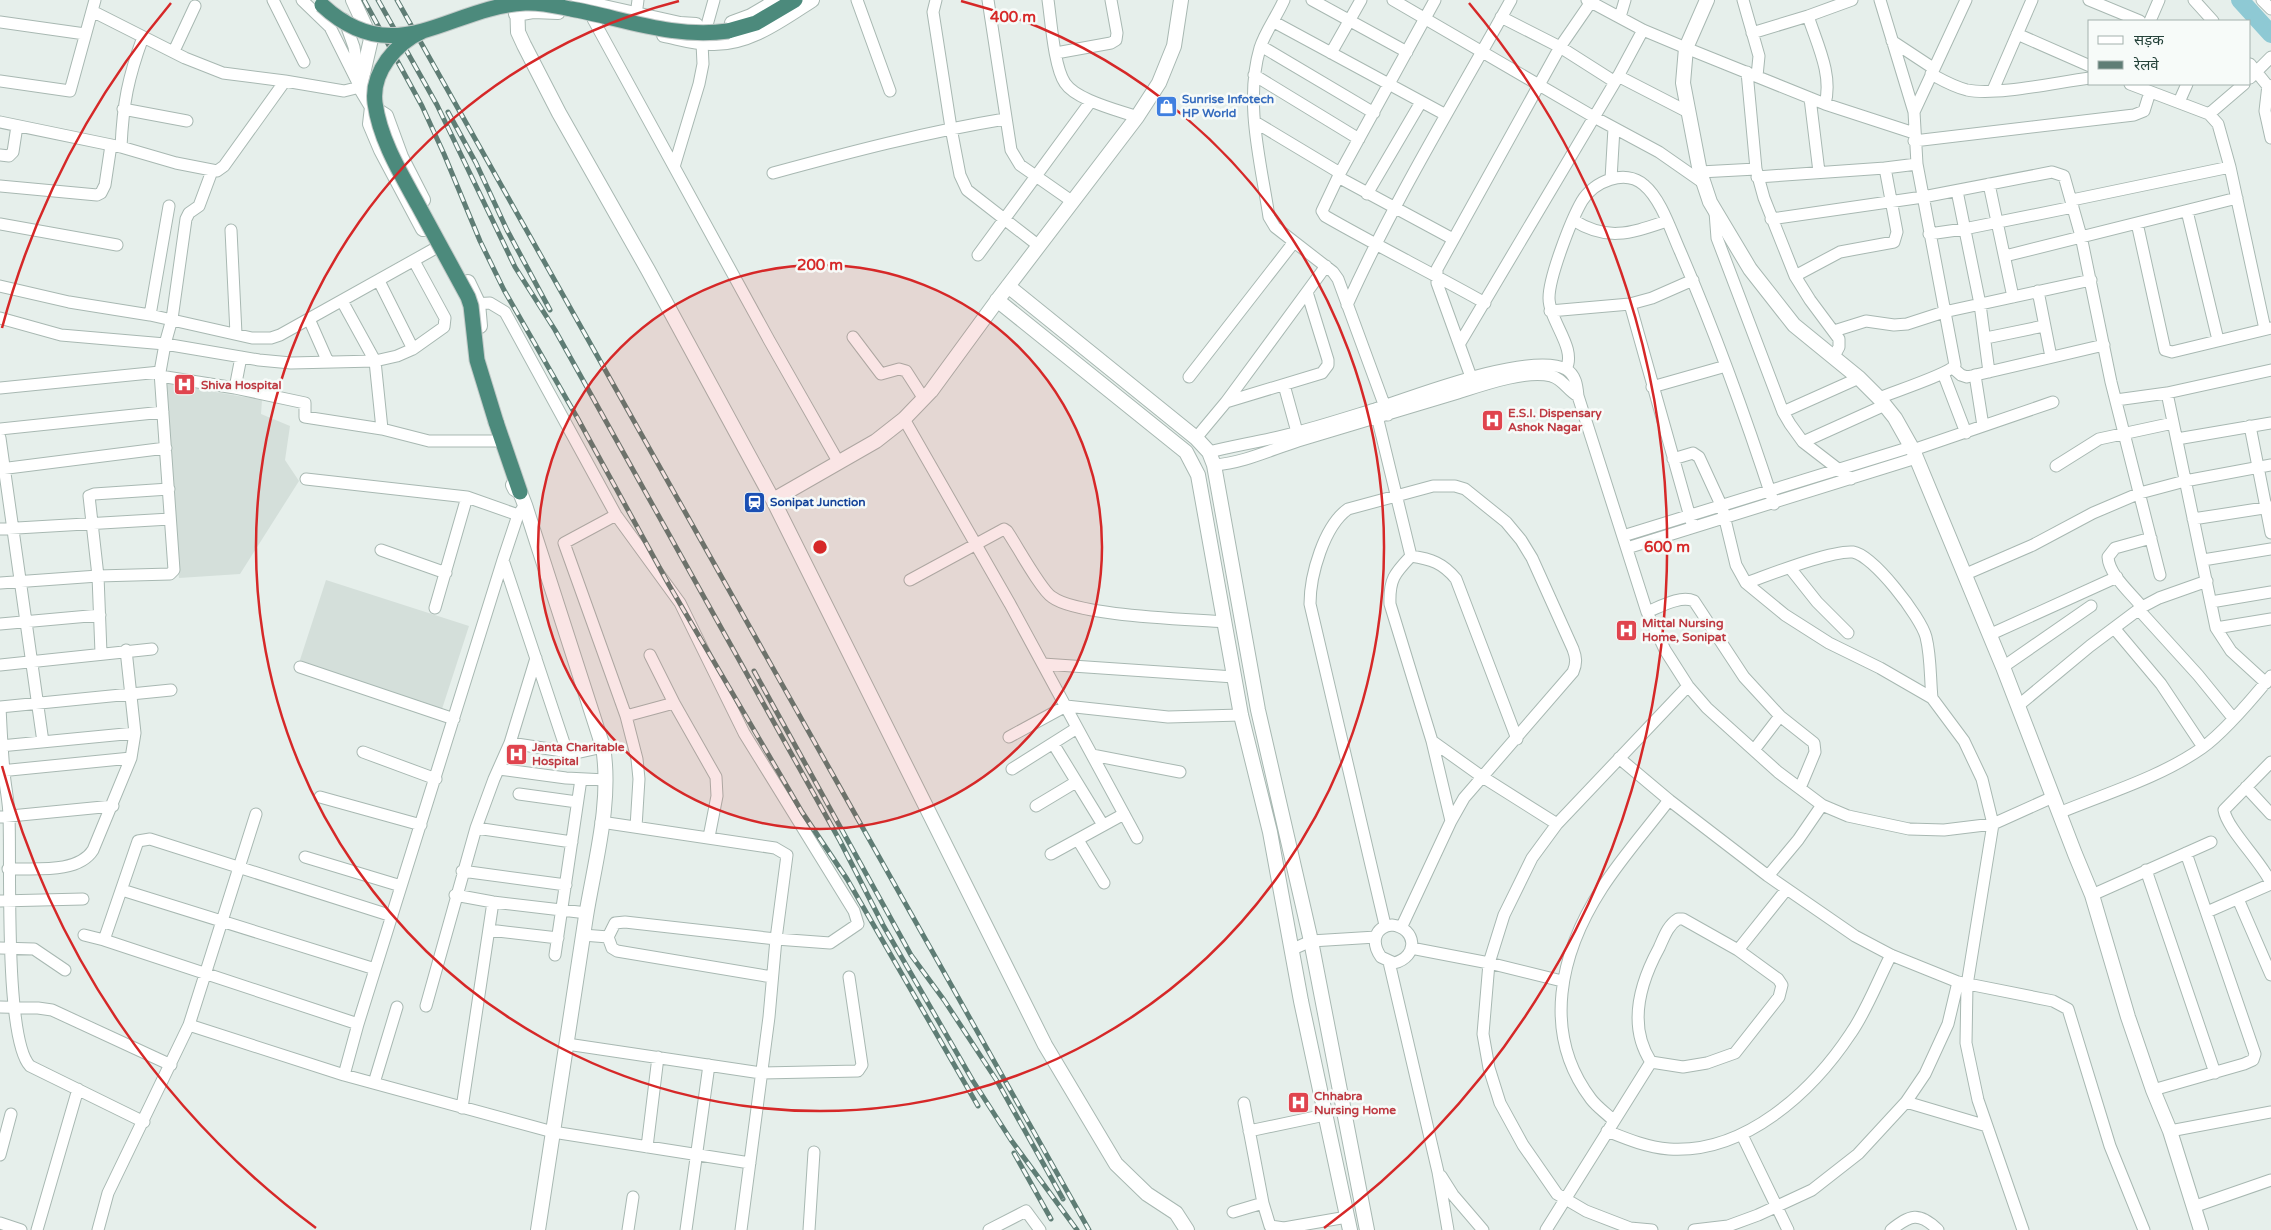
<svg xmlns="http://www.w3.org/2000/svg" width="2271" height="1230" font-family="'Varela Round','Noto Sans Devanagari',sans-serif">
	<rect width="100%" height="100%" fill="#e6efeb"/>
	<path fill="#d4dfda" d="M163,383L262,400L261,414L290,426L285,460L299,481L240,574L179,578Z
		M326,580L469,626L442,709L299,663Z"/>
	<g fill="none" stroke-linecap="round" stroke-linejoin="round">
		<path stroke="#8ec9d4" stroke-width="18" d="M2240,0L2271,34"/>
		<defs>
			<path id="minor" d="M273,0L304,62
				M302,0L330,27L360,87
				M857,0L890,91
				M936,0L933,12L951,128L960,175L967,190L1039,246
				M988,0L1011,150L1020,165L1073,202
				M1048,0C1051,20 1054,67 1065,83C1076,100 1118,110 1137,117
				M1284,0C1277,16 1265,32 1260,48C1244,102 1261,163 1269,217L1275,227L1333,272L1338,279L1388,415
				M1312,0L1407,52
				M1393,0L1594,117L1659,152L1702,182
				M1435,0L1340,173L1322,211L1325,216C1377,246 1432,273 1485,303
				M1587,0L1643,30L1686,48L1825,104L1914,133
				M1743,0L1759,56L1757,76
				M1880,0L1914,112
				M2089,0L2140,21
				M2194,0L2213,21
				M2262,0L2271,9
				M92,11L185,58L223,73L285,81L344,91L360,87
				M636,15L638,0
				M1808,16C1817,44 1833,75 1825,104
				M1501,17L1560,47L1615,82
				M1620,17L1625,0
				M344,19L354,47L358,73
				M593,19L769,340L839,463
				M2150,21L2159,0
				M0,22L85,34
				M1274,22L1446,115
				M1752,33L1808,16L1852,0
				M2017,34L2090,66
				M1892,41L1933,68
				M1261,46L1374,113
				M174,51L195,6
				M1056,53L1111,43L1116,40L1117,33L1111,0
				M1331,53L1361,0
				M2250,64L2271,90
				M1747,72L1756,169L1764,198L1795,276L1810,300L1839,339V347L1833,358
				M1931,74C1942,80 1954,87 1967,90C1997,96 2057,82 2090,78
				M1254,75L1359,139
				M1618,76L1688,112
				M2250,78L2271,57
				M0,81L70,91L95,0
				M2130,84L2209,114L2218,124L2230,167L2265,329
				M2268,85L2265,111L2271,138
				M1993,90L2032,0
				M1810,98L1819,172
				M2179,102L2187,84
				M123,109L187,121
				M2209,114L2244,84
				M0,122L121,147L176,163L217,171L224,166L285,81
				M1255,122L1340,173
				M1914,141L2134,115L2144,111L2150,92
				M121,147C123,103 128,78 143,37
				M0,155L9,156L13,152L17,126
				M674,167L699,84L703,64L702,43L714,0
				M1700,172L1756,169
				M773,173C850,152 926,132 1005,119
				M1338,177L1453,239
				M1757,177L1885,168L1917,164
				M1611,179L1614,128
				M1989,184L2013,297
				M0,186L97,195L101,193L105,185L111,145
				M1957,191L1980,304L1989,372
				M1367,194L1421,102
				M2072,200L2230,167
				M2187,211L2218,340
				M1715,212L1717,238L1783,412L1790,424L1803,442L1851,479
				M1771,219L1923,197L2052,172L2064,176L2081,236L2111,382L2160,575
				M1573,220C1608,242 1631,233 1667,221
				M2137,223L2165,350L2172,352L2271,328
				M0,224L117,245
				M231,230L236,334
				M1929,234L1964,229L2073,207
				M978,255L1091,101
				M2005,256L2237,198
				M1795,276L1840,252L1894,242L1897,232L1885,168
				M379,281L413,349
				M0,286L69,302L150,315L252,338H271L280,335L434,249
				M2038,291L2051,357
				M342,301L375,361L382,429
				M471,304L490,303L505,312L616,515L680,603L744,733L854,911L858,924L830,943L776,939L625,922L615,923L608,937L583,935
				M1630,304L1692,524
				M1347,305C1394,200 1455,101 1511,0
				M1550,311L1630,304L1652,298L1693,280
				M150,315L169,206
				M0,318L61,335L165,344L259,360L291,363L375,361L397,356L413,349L444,327L445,318L414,261
				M309,319L328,362
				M1834,331L1866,321L1894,325L1907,324L1944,312L2091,280
				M853,337L881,374L899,369L906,371L924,399
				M1986,338L2044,326
				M1460,343L1615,82L1643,30
				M1953,368L1961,375L1967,377L2104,345
				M1566,369C1577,348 1549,321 1549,298C1549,277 1571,220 1582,201C1593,182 1625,168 1644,185C1661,199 1671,231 1680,251C1716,334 1746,418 1774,504
				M1943,373L1966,433
				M1975,375L1983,426
				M160,376L235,388L305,403V417L382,429L429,441H497
				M1189,377L1294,242
				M1471,377L1437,283V269L1560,47L1591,2
				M1284,385L1297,432
				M1652,387L1726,366
				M0,388L160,372
				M235,388L241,357
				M2167,393L2216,628L2231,651L2266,683
				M1879,398C1893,392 1949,374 1955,365L1917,164L1914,112L1966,0
				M2116,400L2167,393L2271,370
				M1226,402L1322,373L1328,365V360L1307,292
				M1376,412L1411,556
				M1783,412L1859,378
				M904,419L1010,604L1137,838
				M2250,426L2271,533
				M0,429L163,412
				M0,438L43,742
				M1196,438L1226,402L1326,266
				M2177,439L2271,423
				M1803,442L1885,405
				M1913,450L2053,402
				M1209,452C1238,445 1269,440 1298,432C1324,425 1349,417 1375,409C1414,396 1530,351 1566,369C1576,375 1577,386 1578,396L1647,612L1665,650L1688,686L1707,708L1778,772L1822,805L1848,816L1909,829L1944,830L1993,824L2053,797
				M1673,459L1693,453L1699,457L1722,507L1736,565L1746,583L1785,615L1829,643L1880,668L1932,698L1964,741L1982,779L1993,824L1967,985L1966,1043L1978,1100L2023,1230
				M1214,465C1243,463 1270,450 1298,441C1351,425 1405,409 1458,393C1483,385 1525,370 1551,376C1562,378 1568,391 1578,396
				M2056,466L2099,439L2173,423
				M0,469L166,448
				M306,479L467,497L518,515
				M616,515L564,543L626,716L637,759L639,779L636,827
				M2193,519L2271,507
				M0,529L170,519
				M1623,536L1911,447
				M1627,548L1916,458
				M381,550L446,573
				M1411,556C1395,573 1389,579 1390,604L1432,741L1451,821
				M1411,556C1431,559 1443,563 1456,579L1517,739
				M503,560L567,752
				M2203,560L2271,549
				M1790,568L1817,602L1848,633
				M1966,574L2033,545L2093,513L2140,493L2185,481L2271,465
				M910,580L1004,529L1007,531C1016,544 1041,590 1052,597C1077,616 1188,619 1224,622
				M0,583L98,576L170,574L174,570L160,372L165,344L172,319L186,219L189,213L199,206L212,171
				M1746,583C1769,575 1831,550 1853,552C1873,555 1921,617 1926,637C1931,657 1930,678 1932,698
				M2211,602L2271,592
				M2142,607C2131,593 2109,575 2108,557L2115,548L2151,538
				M435,608L467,497
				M2139,610L2198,675L2233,718
				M1647,612C1660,607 1680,595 1694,601L1744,677L1780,716L1814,743L1815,752L1800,788
				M0,624L100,615
				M2114,628L2161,684L2203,747
				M2216,628L2271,619
				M1989,635L2117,577
				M101,653L98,576L89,496L94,494L169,489
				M650,655L674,703L716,777L717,796L709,837
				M1043,664L1234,677
				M0,665L152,649
				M300,667L454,719
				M2003,667L2091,606
				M2019,705L2090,646L2142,607L2159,598L2207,581
				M0,707C1,728 2,750 4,771C5,787 9,802 9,817C11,861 4,1039 30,1066L144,1122
				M0,707L171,690
				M626,716L674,703
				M1009,737L1066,706L1168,717L1241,715
				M1432,741L1481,776L1557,824
				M510,743L576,753L603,747
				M1054,745L1103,825
				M0,746L135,733
				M1754,750L1780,716
				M363,752L436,779
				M1092,755L1180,772
				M1619,758L1669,800L1768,876L1855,936L1891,955L1958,982L2053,1001L2068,1009L2110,1146L2144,1230
				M2271,762L2224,810C2227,829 2261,861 2271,883
				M499,769L566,778L606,780
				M1012,769L1077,728
				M0,771L131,758
				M2246,787L2271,814
				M519,794L577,802
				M320,797L421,825
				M1036,806L1076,782
				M2059,813C2107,793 2159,778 2202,748C2224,732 2253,698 2271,676
				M0,817L113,806
				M601,822L775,848L787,855L776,939L769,1017L741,1230
				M476,828L572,842
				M1078,840L1104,883
				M1051,854L1124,814
				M305,857L401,886
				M8,869C34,868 78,874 93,850L131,758L135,733L126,650
				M2146,870L2215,1073
				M462,871L566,885
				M1768,876L1798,840L1822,805
				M122,890L375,969
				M455,895L493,902L587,913
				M2092,895L2211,842
				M2238,899L2271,975
				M0,901L83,899
				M2207,912L2271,884
				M1678,919H1683L1738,950L1778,979L1782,985L1779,997L1735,1053L1707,1063L1683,1067L1651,1062C1627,1025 1640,983 1659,948C1664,937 1668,925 1678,919Z
				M1385,925L1310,604C1310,575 1324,526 1348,509L1433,486H1455L1465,489L1506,522L1521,540L1532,558L1573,649C1576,657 1577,663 1573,672L1464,798L1451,821L1402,926
				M1392,925C1417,928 1419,957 1394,963L1381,957C1371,943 1374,927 1392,925Z
				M489,930L558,938
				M84,935L104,940L358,1024
				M608,937L612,948L617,951L772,977
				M104,940L138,841L150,839L392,916
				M0,948L34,949L65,970
				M1411,948L1489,963L1562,981
				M1293,949L1311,941L1376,937
				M1738,950L1786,890
				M555,955L581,779
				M1389,962L1438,1172L1448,1230
				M426,1006L476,828L494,779L510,743L536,658
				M0,1007L38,1008L52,1010L171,1065
				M189,1025L344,1075L553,1132L750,1163
				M567,1044L761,1073L858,1071L862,1065L849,977
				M344,1075L358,1024L503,560L518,515L525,505
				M374,1083L397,1007
				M2153,1090L2244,1064L2253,1060L2255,1054L2186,853
				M1906,1102L1987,1126
				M1244,1103L1263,1203L1270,1226L1284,1228L1347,1217
				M462,1108L493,902
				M1613,1120C1606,1113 1597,1107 1591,1099C1541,1033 1560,953 1602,888C1622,857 1647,829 1669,800
				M1249,1131L1325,1115
				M1607,1131C1627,1139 1646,1147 1669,1149C1745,1154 1812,1092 1851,1033C1867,1010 1878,980 1891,955
				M2170,1131L2271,1112
				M1742,1135L1788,1230
				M647,1147L658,1057
				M0,1155L11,1114
				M1441,1176L1453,1195L1483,1230
				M2193,1207L2271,1180
				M1233,1212L1263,1203
				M0,1223L21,1230
				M37,1230L78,1089
				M98,1230L108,1193L189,1025L256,814
				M628,1230L633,1197
				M686,1230L709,1065
				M809,1230L814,1152
				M989,1230L1026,1211L1040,1230
				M1546,1230L1651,1062
				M1652,1230L1630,1228L1586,1211L1557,1194L1523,1145L1500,1103L1489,1068L1483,1034L1489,963L1504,915L1532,858L1557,824L1688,686
				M1694,1230L1728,1226L1758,1215L1812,1190L1858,1154L1906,1102L1925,1074L1948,1024L1958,982
				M1891,1230C1910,1215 1919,1211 1938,1230"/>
			<path id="tertiary" d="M353,0L371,39L360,87L372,107L386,116L401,157L423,200
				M517,0L518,32L524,45L559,113L648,270L773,500L1045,1045L1116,1164L1147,1194L1176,1213L1187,1230
				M572,0L680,24L696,25
				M1707,0L1686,48L1683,83L1700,172L1710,202L1750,269L1794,325L1859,378L1879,398L1895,418L1913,450L2003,667L2075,854L2092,895L2128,1017L2153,1090L2170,1131L2201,1230
				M516,14L533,11L558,12
				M732,23L751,16L778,0
				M664,35C679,38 694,43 710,43C748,45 781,20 812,0
				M372,107L370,124L381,150L423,229
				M468,282L478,303L480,326
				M1008,286L1196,438L1209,452L1214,465L1258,710L1311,941L1367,1230
				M997,300L1186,452L1198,475L1241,715L1270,832L1301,1001L1350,1230
				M513,485L515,489L520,492L525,505L603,747C612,802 595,861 586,916C570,1020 554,1125 538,1230
				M773,500L876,441L904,419L931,391L999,298L1137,117L1159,83L1174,46L1181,0"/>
			<path id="trunk" d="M728,31L756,23L795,0
				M496,422L520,492"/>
		</defs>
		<use href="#minor" stroke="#a8b8b2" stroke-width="13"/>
		<use href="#tertiary" stroke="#a8b8b2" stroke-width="16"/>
		<use href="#trunk" stroke="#c2cac8" stroke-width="17"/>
		<use href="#minor" stroke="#fff" stroke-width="11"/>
		<use href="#tertiary" stroke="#fff" stroke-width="14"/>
		<use href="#trunk" stroke="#4c8a7c" stroke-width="15"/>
		<defs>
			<path id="rail" d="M364,0L422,106L444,154L480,241L504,290L578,419L669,585L802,812L847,879L978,1106
				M378,0L437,105L515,267L555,330L840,841L883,925L973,1081L1011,1140L1077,1230
				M397,0L1089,1230
				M448,112L476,163L507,230L550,310
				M754,671L911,955L944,1000L997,1081L1063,1199
				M1014,1153L1051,1219"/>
		</defs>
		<use href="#rail" stroke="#5f7d75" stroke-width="5"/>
		<use href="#rail" stroke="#f7fbf9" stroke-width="3" stroke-dasharray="9" stroke-linecap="butt"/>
		<defs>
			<path id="trunk-bridge" d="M322,5C395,73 449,7 525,3C541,2 556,6 571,9C622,18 674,39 728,31
				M423,31C396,43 371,72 375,103C380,140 401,174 418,205C435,236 451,266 468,297L471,306L477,360L496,422"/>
		</defs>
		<use href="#trunk-bridge" stroke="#c2cac8" stroke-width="17" stroke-linecap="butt"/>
		<use href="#trunk-bridge" stroke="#4c8a7c" stroke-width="15"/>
	</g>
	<circle cx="820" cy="547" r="282" fill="#d62828" fill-opacity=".12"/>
	<g fill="none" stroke="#d62828" stroke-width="2.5">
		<circle cx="820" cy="547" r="282"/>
		<path d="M961 1A564 564 0 1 1 679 1"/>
		<path d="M316 1228A847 847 0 0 1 2 766M2 328A847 847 0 0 1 171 3M1469 3A847 847 0 0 1 1324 1228"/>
	</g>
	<defs>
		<symbol id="shop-square" viewBox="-11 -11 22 22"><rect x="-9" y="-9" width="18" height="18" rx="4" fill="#3f7fe0" stroke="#f7fbf9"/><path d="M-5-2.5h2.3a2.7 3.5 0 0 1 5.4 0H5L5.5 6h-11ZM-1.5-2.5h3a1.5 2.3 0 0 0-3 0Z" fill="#fff"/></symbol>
		<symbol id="hospital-square" viewBox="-11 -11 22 22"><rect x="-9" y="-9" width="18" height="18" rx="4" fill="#e0444e" stroke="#f7fbf9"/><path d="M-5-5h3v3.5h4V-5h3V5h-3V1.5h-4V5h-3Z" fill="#fff"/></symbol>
		<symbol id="station-square" viewBox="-11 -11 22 22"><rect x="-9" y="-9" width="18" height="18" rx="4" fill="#1a4fb4" stroke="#f7fbf9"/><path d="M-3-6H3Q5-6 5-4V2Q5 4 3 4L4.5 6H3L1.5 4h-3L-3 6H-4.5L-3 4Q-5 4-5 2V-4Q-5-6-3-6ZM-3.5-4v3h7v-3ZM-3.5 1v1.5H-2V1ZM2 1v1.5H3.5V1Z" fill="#fff"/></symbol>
	</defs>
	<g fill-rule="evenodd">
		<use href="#shop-square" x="1154" y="94" width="25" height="25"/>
		<use href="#hospital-square" x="172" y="372" width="25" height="25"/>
		<use href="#hospital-square" x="1480" y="408" width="25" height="25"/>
		<use href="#station-square" x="742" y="490" width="25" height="25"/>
		<use href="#hospital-square" x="1614" y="618" width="25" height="25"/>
		<use href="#hospital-square" x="504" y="742" width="25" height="25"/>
		<use href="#hospital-square" x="1286" y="1090" width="25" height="25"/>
	</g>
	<g text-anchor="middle" stroke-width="5" stroke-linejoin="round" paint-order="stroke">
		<g font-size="12" font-weight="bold" fill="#366cbe" stroke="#f7fbf9" text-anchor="start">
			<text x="1182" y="103">Sunrise Infotech<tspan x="1182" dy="14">HP World</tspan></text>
		</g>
		<g font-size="12" font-weight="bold" fill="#be3a42" stroke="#f7fbf9" text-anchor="start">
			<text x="201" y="389">Shiva Hospital</text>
			<text x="1508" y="417">E.S.I. Dispensary<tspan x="1508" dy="14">Ashok Nagar</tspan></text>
			<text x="1642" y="627">Mittal Nursing<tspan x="1642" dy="14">Home, Sonipat</tspan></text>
			<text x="532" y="751">Janta Charitable<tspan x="532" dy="14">Hospital</tspan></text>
			<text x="1314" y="1100">Chhabra<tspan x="1314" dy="14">Nursing Home</tspan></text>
		</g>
		<g font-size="12" font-weight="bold" fill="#164399" stroke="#f7fbf9" text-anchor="start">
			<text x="770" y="506">Sonipat Junction</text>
		</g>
	</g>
	<circle cx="820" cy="547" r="8" fill="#d62828" stroke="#f7fbf9" stroke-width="2.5"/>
	<g font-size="15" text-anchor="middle" font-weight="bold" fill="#d62828" stroke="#f7fbf9" stroke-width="5" stroke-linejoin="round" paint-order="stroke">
		<text x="1013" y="22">400 m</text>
		<text x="820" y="270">200 m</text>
		<text x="1667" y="552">600 m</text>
	</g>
	<rect x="2088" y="20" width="162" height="65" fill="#f7fbf9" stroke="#a3b1ad"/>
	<rect x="2098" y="36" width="25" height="8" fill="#ffffff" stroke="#a3b1ad"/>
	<text x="2134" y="45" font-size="15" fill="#24423a">सड़क</text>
	<rect x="2098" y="61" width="25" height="8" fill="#5f7d75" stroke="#a3b1ad"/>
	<text x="2134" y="70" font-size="15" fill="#24423a">रेलवे</text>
</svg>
